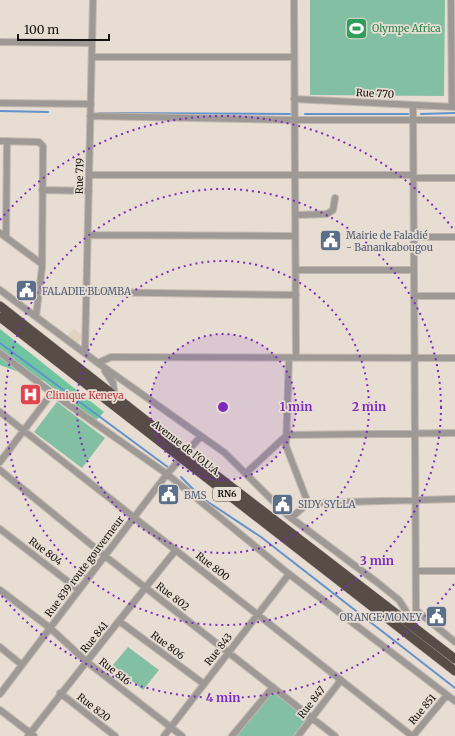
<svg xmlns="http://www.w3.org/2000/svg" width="455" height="736" font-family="Merriweather,serif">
	<rect width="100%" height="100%" fill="#e8ddd3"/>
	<path fill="#e0d4c0" d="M74,328L83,337L77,345L67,336Z"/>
	<path fill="#83bfa3" d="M310,0H445L444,96L310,95Z
		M57,402L105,438L82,468L34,432Z
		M128,647L159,670L143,690L113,665Z
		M273,690L308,718L294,736H234Z"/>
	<path fill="#6fc5a0" d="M0,329L104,412L96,420L44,381L0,365Z"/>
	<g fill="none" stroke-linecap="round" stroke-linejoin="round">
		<path stroke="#6393cc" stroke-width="2" d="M0,111L48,112
			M99,113L292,114
			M305,114H408
			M421,114L455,113
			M0,343L169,468
			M181,477L202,498L261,537L455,688"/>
		<defs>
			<path id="minor" d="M294,0L296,358
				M451,0L452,107
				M0,42L92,43
				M92,57H294
				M294,99L455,107
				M0,103L91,104
				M413,105L416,610
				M90,116L294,120H455
				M0,141L39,142L43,146L42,268L36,316
				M89,175H413
				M413,178H455
				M42,190L89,191
				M295,215L327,214L333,210L335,198
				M0,233L42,264
				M88,235L295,236
				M6,237L7,141
				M413,237H455
				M296,270H413
				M0,290L98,363L225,453L286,514L378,583L399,600L406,611L410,624
				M87,292L296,295
				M414,296H455
				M0,353L52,393L167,474L289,574L455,701
				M85,353L93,0
				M289,358L286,446L308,503
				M99,364L98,363L111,357L455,358
				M105,371L113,383L115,396
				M0,412L412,736
				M0,462L52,393
				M0,470L105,556L335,736
				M246,473L287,435L455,433
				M291,518L308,503L455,499
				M0,529L79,590
				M416,571H455
				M0,590L50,628L87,662L182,736
				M416,610L455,642
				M119,621L204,684
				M0,647L22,665
				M60,693L115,736
				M0,694L167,474L201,436
				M0,710L34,736
				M28,736C77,674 126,611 176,550
				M164,736L289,574
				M232,736L273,687
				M298,736L341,680
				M413,736L447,695"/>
			<path id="highway" d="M0,306L186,452L455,659
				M0,317L455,671"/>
		</defs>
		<use href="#minor" stroke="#c2b8b0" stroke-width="8"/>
		<use href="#highway" stroke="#c2b8b0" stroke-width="10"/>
		<use href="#minor" stroke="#9f9996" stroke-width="6"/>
		<use href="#highway" stroke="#574c46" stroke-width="9"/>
	</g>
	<circle cx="223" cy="407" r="73" fill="#7b2cbf" fill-opacity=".12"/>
	<g fill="none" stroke="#7b2cbf" stroke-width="2" stroke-dasharray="2 4">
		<circle cx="223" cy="407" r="73"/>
		<circle cx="223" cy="407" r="146"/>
		<circle cx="223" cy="407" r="218"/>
		<path d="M454 584A291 291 0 0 1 0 594M0 220A291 291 0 0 1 454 230"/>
	</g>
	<defs>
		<symbol id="stadium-square" viewBox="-11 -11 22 22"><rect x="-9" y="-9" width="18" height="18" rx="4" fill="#2e9e5b" stroke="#e8ddd3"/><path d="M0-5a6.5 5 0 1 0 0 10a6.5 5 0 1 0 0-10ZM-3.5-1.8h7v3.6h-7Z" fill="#fff"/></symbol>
		<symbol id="civic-square" viewBox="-11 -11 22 22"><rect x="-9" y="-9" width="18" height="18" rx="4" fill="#5c6f8a" stroke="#e8ddd3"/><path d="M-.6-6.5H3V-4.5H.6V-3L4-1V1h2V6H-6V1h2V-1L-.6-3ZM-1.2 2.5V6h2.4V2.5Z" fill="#fff"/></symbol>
		<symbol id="hospital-square" viewBox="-11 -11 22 22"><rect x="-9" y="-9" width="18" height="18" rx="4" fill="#e0444e" stroke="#e8ddd3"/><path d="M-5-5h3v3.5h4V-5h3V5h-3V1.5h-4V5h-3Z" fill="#fff"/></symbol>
	</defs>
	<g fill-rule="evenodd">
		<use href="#stadium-square" x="344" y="16" width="25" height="25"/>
		<use href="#civic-square" x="318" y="228" width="25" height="25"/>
		<use href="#civic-square" x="14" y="278" width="25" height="25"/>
		<use href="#hospital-square" x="18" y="382" width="25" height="25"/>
		<use href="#civic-square" x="156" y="482" width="25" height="25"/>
		<use href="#civic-square" x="270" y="492" width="25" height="25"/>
		<use href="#civic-square" x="424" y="604" width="25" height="25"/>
	</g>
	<g text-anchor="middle" stroke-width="3.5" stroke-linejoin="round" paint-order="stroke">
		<rect fill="#e8ddd3" stroke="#554f4a" stroke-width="1" x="213" y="487" width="28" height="14" rx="3"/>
		<g font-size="9" font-weight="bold" fill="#16120f">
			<text x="227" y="497">RN6</text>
		</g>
		<g font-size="10" fill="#27864d" stroke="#e8ddd3" text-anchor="start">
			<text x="372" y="32">Olympe Africa</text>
		</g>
		<g font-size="10" fill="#16120f" stroke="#e8ddd3">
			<text transform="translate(375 93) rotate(3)" y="4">Rue 770</text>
			<text transform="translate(79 176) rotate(-89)" y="4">Rue 719</text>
			<text transform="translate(187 448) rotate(38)" y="4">Avenue de l'O.U.A.</text>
			<text transform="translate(46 551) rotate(37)" y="4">Rue 804</text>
			<text transform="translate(84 566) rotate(-53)" y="4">Rue 839 route gouverneur</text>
			<text transform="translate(213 566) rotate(38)" y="4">Rue 800</text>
			<text transform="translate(173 596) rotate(38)" y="4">Rue 802</text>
			<text transform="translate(94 637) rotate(-51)" y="4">Rue 841</text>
			<text transform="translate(168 645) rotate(37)" y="4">Rue 806</text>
			<text transform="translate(218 649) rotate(-52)" y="4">Rue 843</text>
			<text transform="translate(115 671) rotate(38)" y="4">Rue 816</text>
			<text transform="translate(311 702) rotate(-52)" y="4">Rue 847</text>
			<text transform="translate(94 707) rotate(38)" y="4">Rue 820</text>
			<text transform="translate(422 709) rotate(-50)" y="4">Rue 851</text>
		</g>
		<g font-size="10" fill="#4e5e75" stroke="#e8ddd3" text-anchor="start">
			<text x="346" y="239">Mairie de Faladié<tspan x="346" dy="12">- Banankabougou</tspan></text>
			<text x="42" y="295">FALADIE BLOMBA</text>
			<text x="184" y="499">BMS</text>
			<text x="298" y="508">SIDY SYLLA</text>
			<text x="422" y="621" text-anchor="end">ORANGE MONEY</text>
		</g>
		<g font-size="10" fill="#be3a42" stroke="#e8ddd3" text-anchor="start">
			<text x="46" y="399">Clinique Keneya</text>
		</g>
	</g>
	<circle cx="223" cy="407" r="6" fill="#7b2cbf" stroke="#e8ddd3" stroke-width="2"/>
	<g font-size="12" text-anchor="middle" font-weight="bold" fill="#7b2cbf" stroke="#e8ddd3" stroke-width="3.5" stroke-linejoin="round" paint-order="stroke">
		<text x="296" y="411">1 min</text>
		<text x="369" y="411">2 min</text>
		<text x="377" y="565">3 min</text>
		<text x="223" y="702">4 min</text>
	</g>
	<path d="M18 34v6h91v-6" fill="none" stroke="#16120f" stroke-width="2"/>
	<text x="24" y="34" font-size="12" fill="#16120f" stroke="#e8ddd3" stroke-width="3" paint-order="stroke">100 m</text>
</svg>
